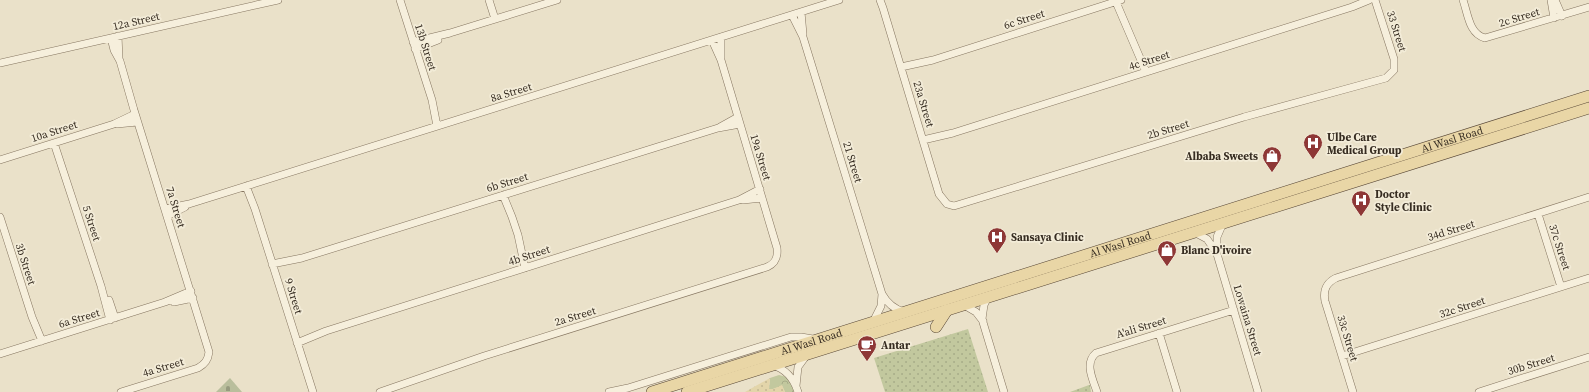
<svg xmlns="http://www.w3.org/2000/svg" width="1589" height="392" font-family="'Source Serif 4',serif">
	<defs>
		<pattern id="grass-dots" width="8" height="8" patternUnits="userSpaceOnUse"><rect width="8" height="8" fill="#c2c89e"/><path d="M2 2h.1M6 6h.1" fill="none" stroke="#a7ac88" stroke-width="1.8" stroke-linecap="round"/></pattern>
		<pattern id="forest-crowns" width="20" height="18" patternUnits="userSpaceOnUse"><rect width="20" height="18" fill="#c2c89e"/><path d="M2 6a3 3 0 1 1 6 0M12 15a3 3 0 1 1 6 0" fill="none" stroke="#a7ac88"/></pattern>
		<pattern id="sand-dots" width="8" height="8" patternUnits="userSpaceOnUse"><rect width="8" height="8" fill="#e3d5aa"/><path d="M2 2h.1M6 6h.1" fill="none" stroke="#c3b792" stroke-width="1.8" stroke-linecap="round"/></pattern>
		<pattern id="cemetery-stones" width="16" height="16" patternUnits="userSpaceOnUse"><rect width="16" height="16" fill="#b9be9c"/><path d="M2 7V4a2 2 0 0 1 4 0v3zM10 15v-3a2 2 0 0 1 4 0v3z" fill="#979b7f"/></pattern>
	</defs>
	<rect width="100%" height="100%" fill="#eae1c9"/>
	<path fill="url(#grass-dots)" d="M968,329L988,392H885L874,358Z
		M1090,385L1091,392H1070L1089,385Z"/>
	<path fill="url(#forest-crowns)" d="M779,375L787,377L797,392H785L782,386L773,389H769L770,378Z"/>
	<path fill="url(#sand-dots)" d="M770,378L769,389H773L782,385L785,392H745Z"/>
	<path fill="url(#cemetery-stones)" d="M230,378L242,392H216Z"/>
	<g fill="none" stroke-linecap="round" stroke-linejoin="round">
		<defs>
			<path id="minor" d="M400,0L432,100L437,126
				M489,0L495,19
				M880,0L883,8L939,194L947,204L954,206L1244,117L1386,78L1394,70V59L1375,0
				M1463,0C1468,14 1469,34 1485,38L1589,7
				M1551,0L1554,18
				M1555,0L1562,16
				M1116,2L1146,72
				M801,12L803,34
				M792,15L803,37L882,294C887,303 894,309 904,312
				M118,36L119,59
				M721,37V58
				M111,38L114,50L120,61L134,110L209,352C208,360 205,364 198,368L121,392
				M413,42L450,33L557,0
				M415,49L438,40
				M0,63L278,0
				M901,67L933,60L1121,0
				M117,124L137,122
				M720,127L738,117
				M923,140L953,133L1352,7L1369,0
				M54,143L101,286L110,320
				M0,160L114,124L135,114
				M246,186L255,209L313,392
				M503,195L512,217L518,235L525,268
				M743,200L762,198
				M165,209L189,204L839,0
				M1538,214L1561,287
				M167,216L185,207
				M0,217L32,317L42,341
				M1223,223L1217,237V254L1258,392
				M1194,232L1207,239L1216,252
				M272,264L302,258L718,128L740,124
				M988,297L984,305L982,319L1004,392
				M109,300L115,318
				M174,302L193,298
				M964,305L976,312L983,321
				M873,322L881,306L882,294
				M1159,333L1177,392
				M297,343L326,331L739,200L760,189
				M0,354L165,302L191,291
				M1342,356L1589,278
				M772,365C786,369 794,379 798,392
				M796,386L798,367L806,356
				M380,392L484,356L767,267C776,263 778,257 777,248L721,60L712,40
				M609,392L628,388L791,337H801L813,339
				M1097,392C1093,380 1084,363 1096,353L1234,310
				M1353,392L1325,301C1323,290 1326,283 1336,278L1589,197
				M1479,392L1589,357"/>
			<g id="primary">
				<path d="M936,327L947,310"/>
				<path id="s1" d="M652,392L1589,96"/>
				<path d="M687,392L1589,108"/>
			</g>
		</defs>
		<use href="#minor" stroke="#857560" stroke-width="8"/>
		<use href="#primary" stroke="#544333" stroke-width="12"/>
		<use href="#minor" stroke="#f6efdc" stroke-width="7"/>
		<use href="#primary" stroke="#e9d6a6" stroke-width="11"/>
	</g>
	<defs>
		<symbol id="hospital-pin" viewBox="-11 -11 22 30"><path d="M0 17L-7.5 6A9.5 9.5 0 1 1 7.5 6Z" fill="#8e3736" stroke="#f3ecd8"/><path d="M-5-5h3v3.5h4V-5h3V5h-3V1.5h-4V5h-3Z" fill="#fff"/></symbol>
		<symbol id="shop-pin" viewBox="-11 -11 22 30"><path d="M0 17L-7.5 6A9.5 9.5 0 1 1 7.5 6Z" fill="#8e3736" stroke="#f3ecd8"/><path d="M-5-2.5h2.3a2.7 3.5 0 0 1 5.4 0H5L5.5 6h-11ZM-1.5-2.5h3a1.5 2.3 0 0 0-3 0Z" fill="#fff"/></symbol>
		<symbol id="cafe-pin" viewBox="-11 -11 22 30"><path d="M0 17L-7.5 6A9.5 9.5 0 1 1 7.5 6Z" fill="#8e3736" stroke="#f3ecd8"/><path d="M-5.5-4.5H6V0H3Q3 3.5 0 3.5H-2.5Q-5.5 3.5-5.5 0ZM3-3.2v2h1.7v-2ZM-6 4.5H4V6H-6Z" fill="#fff"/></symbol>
	</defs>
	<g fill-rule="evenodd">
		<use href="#hospital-pin" x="1302" y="132" width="22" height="30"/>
		<use href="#shop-pin" x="1261" y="145" width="22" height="30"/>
		<use href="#hospital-pin" x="1350" y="189" width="22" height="30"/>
		<use href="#hospital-pin" x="986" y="226" width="22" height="30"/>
		<use href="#shop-pin" x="1156" y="239" width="22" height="30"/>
		<use href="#cafe-pin" x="856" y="334" width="22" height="30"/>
	</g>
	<g text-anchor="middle" stroke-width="3.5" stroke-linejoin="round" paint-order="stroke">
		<g font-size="11" fill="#372d22" stroke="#f3ecd8">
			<text transform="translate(1519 17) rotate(-17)" y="4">2c Street</text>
			<text transform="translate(1024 19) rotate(-18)" y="4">6c Street</text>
			<text transform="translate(136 21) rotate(-13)" y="4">12a Street</text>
			<text transform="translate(1397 31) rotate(72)" y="4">33 Street</text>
			<text transform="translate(426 47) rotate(72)" y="4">13b Street</text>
			<text transform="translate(1149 60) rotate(-18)" y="4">4c Street</text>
			<text transform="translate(511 92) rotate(-17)" y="4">8a Street</text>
			<text transform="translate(924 104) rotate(73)" y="4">23a Street</text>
			<text transform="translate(1168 129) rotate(-17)" y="4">2b Street</text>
			<text transform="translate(54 131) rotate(-18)" y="4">10a Street</text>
			<text dy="4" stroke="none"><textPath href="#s1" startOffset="839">Al Wasl Road</textPath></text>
			<text transform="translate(761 157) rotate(73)" y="4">19a Street</text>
			<text transform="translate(853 162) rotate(73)" y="4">21 Street</text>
			<text transform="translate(507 182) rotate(-17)" y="4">6b Street</text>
			<text transform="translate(176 207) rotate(73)" y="4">7a Street</text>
			<text transform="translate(92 223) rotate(72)" y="4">5 Street</text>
			<text transform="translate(1451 230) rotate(-17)" y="4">34d Street</text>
			<text dy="4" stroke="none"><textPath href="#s1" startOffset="491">Al Wasl Road</textPath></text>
			<text transform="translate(1560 247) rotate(72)" y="4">37c Street</text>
			<text transform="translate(529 255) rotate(-18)" y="4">4b Street</text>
			<text transform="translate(26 264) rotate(72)" y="4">3b Street</text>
			<text transform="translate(294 296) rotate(73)" y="4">9 Street</text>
			<text transform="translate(1462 307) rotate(-18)" y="4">32c Street</text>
			<text transform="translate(575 316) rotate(-17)" y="4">2a Street</text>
			<text transform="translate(79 318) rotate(-17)" y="4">6a Street</text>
			<text transform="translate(1248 320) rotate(73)" y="4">Lowaina Street</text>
			<text transform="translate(1141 327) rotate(-17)" y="4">A'ali Street</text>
			<text transform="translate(1348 338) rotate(73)" y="4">33c Street</text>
			<text dy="4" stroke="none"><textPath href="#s1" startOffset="167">Al Wasl Road</textPath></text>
			<text transform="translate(1531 364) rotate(-17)" y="4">30b Street</text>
			<text transform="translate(163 367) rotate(-17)" y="4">4a Street</text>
		</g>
		<g font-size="11" font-weight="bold" fill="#372d22" stroke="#f3ecd8" text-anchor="start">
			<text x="1327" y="141">Ulbe Care<tspan x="1327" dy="13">Medical Group</tspan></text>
			<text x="1258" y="160" text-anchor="end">Albaba Sweets</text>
			<text x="1375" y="198">Doctor<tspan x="1375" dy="13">Style Clinic</tspan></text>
			<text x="1011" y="241">Sansaya Clinic</text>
			<text x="1181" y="254">Blanc D'ivoire</text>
			<text x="881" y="349">Antar</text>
		</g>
	</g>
</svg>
